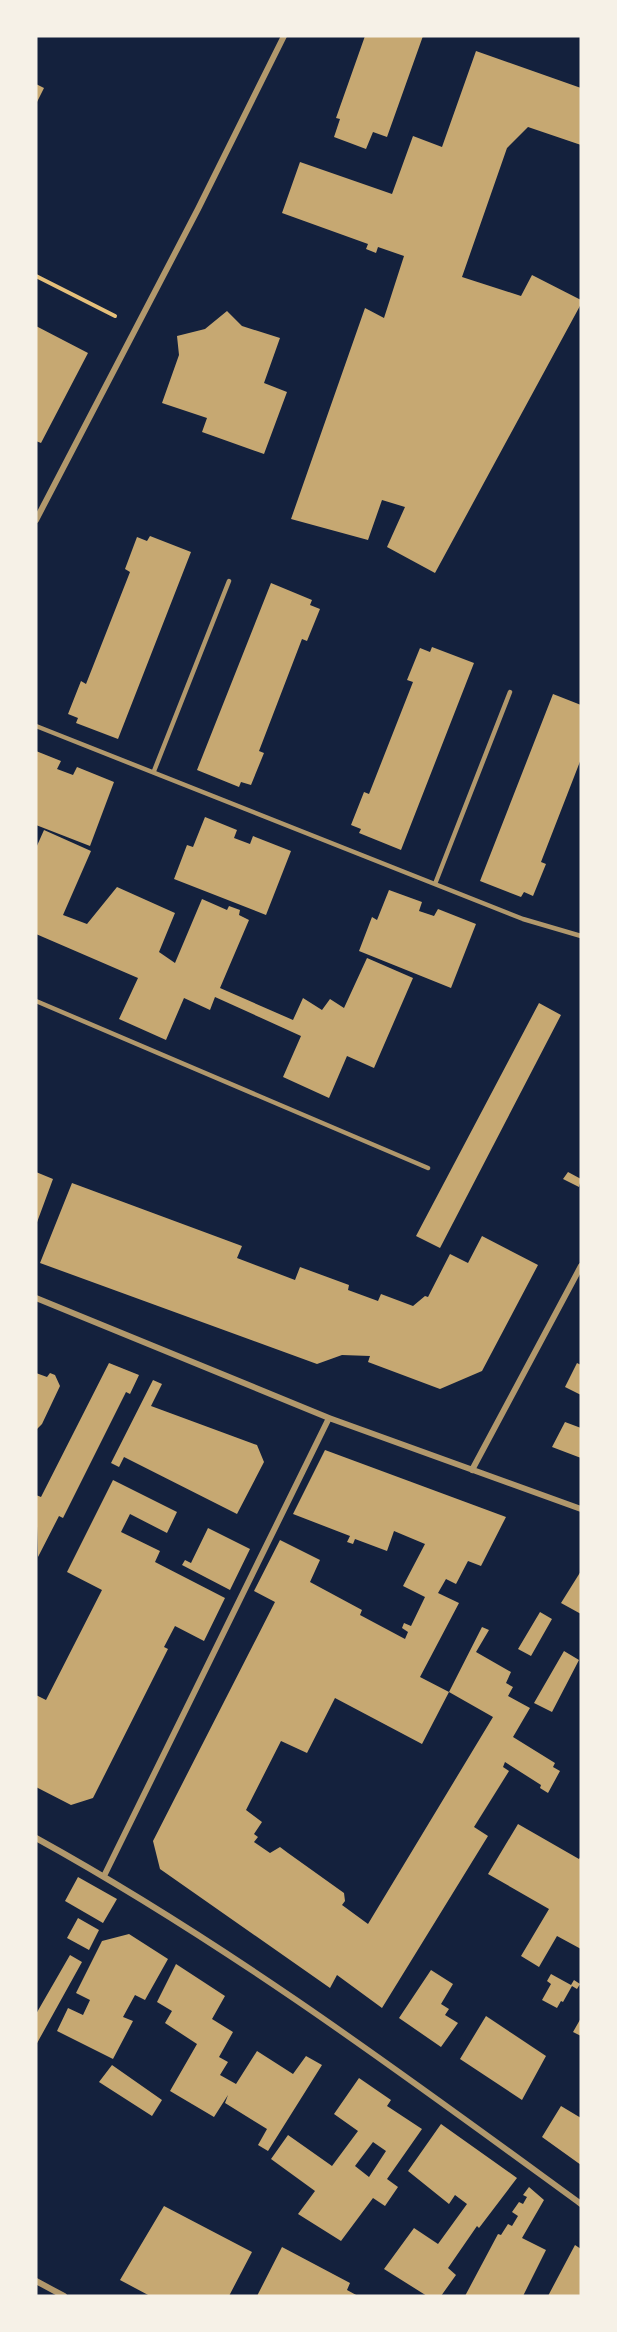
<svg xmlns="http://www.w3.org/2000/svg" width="617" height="2332" font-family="'Open Sans',sans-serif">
	<rect width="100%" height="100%" fill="#14213d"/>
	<path fill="#c6a872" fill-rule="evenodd" d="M365,36H423L387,137L373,132L366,149L334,137L340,119L336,118Z
		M476,51L581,88V145L528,127L507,148L462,277L521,296L532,275L581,300V304L435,573L387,547L405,507L382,500L368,540L291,519L365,308L384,318L404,256L378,247L376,253L366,249L368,244L282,213L300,162L392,194L413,136L442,147Z
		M36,84L44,88L36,104Z
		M227,311L242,326L280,338L264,383L287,392L264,454L202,432L207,418L162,403L179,355L177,336L205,329Z
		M36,326L88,353L41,443L36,441Z
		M150,536L191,552L118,739L76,723L78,718L68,714L81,681L86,684L130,572L125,569L137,537L147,541Z
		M271,583L312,600L310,605L320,609L307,641L302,639L259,751L264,753L251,785L241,782L239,787L197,770Z
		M432,647L474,663L401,850L359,833L361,829L351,825L364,792L369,794L413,682L407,680L420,648L430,652Z
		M553,694L581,705V759L541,862L546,864L533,896L524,892L521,897L480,881Z
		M36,751L61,761L57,769L73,775L77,767L114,782L90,846L36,825Z
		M205,817L237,830L234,838L250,844L253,836L291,851L266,915L174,879L187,845L193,847Z
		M44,830L91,851L63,915L87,924L117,887L175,913L159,952L175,963L202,899L227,910L229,906L240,910L239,915L249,920L220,988L293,1020L303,998L322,1010L330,999L344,1008L367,958L413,978L374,1068L347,1056L329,1098L283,1077L301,1036L215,997L210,1010L184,998L166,1040L119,1019L138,978L36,934V848Z
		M389,890L422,902L419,911L434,916L438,909L476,924L451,988L359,951L372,917L377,920Z
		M539,1003L561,1015L440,1248L416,1236Z
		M36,1172L53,1179L36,1225Z
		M568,1172L581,1179L579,1187L563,1179Z
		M72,1183L242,1246L237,1258L295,1280L300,1267L349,1285L348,1290L378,1301L381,1294L413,1306L425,1296L428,1297L450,1254L468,1263L482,1236L538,1265L482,1371L440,1389L368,1362L370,1356L342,1355L317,1364L40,1263Z
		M109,1363L139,1375L130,1394L126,1392L63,1518L59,1516L38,1557L36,1495L41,1497Z
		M577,1363L581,1365V1395L565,1387Z
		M36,1373L47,1377L50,1373L55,1375L60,1386L42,1424L36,1430Z
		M153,1380L162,1384L151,1406L257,1445L264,1462L237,1514L124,1457L119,1467L111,1463Z
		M565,1422L581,1428V1458L552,1447Z
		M325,1450L506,1517L481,1566L468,1561L456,1584L446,1579L438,1593L459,1603L420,1677L449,1692L422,1744L335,1698L307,1753L281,1741L246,1810L262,1822L254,1834L258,1837L254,1842L270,1853L280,1847L288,1853L344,1893L345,1901L342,1905L368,1924L493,1717L449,1692L482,1627L489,1630L476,1652L511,1672L506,1683L513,1687L508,1696L530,1708L513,1737L555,1763L553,1767L560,1771L548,1793L540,1788L541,1785L505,1762L503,1767L509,1771L474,1827L488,1836L382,2008L337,1975L330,1988L160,1869L153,1841L275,1602L254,1591L280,1540L320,1560L310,1582L362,1610L360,1615L405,1639L408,1632L402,1628L404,1623L411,1626L425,1597L403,1586L425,1544L394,1531L387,1551L355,1539L353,1544L347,1542L350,1536L293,1514Z
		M113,1480L177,1512L167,1533L130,1514L121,1532L160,1551L155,1562L225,1598L204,1641L175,1626L164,1647L168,1649L93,1798L71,1805L36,1787V1695L46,1700L102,1590L67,1572Z
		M208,1528L250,1549L230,1590L182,1565L185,1560L191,1563Z
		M581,1571V1614L561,1603Z
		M540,1612L552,1619L531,1656L518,1649Z
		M564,1651L579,1660L552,1712L534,1703Z
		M518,1824L579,1859L581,1856V1949L557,1936L539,1967L521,1956L549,1909L488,1874Z
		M78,1877L117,1899L103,1923L65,1901Z
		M78,1918L99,1930L89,1950L67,1938Z
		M129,1934L168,1959L145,2000L135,1995L123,2017L133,2021L113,2059L57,2031L68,2008L83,2015L90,2000L76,1993L102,1941Z
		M70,1955L82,1962L36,2045V2014Z
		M176,1964L225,1996L212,2019L233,2032L219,2057L228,2062L220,2075L236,2084L257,2051L293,2074L306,2056L322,2065L268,2151L258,2145L267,2129L225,2103L228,2095L214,2117L170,2091L197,2044L165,2023L172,2011L157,2002Z
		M431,1970L453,1984L441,2004L449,2009L445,2015L458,2023L441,2047L399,2018Z
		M551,1974L571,1985L574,1980L580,1984L577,1989L572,1986L563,2002L561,2001L557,2008L542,2000L551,1984L547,1981Z
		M486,2016L546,2056L522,2100L460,2059Z
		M581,2018V2036L573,2032Z
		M112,2065L162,2100L152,2116L99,2082Z
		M359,2078L391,2100L387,2106L422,2129L387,2179L398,2187L385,2206L373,2198L341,2241L298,2214L315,2191L271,2159L288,2135L332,2166L358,2131L334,2114ZM373,2142L386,2151L369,2177L355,2166Z
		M561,2106L581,2118V2165L542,2137Z
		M441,2124L517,2178L479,2228L477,2226L448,2268L456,2275L441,2296H427L384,2269L414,2228L438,2244L467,2204L455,2195L449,2204L408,2171Z
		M529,2187L544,2200L522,2238L546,2250L523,2296H465L498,2234L501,2235L508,2224L512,2226L518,2216L512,2212L519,2202L523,2204L527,2197L523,2195Z
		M164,2206L252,2252L229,2296H150L120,2280Z
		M575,2245L581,2249V2296H548Z
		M282,2247L350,2283L347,2290L358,2296H257Z"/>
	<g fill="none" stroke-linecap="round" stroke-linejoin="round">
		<path stroke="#e5c07b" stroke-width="4" d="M36,276L115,316"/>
		<path stroke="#b1986c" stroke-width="4.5" d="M36,726L523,919L581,936
			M154,771L229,581
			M435,884L510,692
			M36,1001L428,1168"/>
		<path stroke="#b1986c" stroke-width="6" d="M36,520L198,209L284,36
			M36,1298L329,1418L581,1509
			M472,1470L581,1266
			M36,1838C228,1944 404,2075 581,2204
			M104,1876L329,1418
			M36,2281L64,2296"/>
	</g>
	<rect width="617" height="2332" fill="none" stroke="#f6f1e7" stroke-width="75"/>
</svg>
